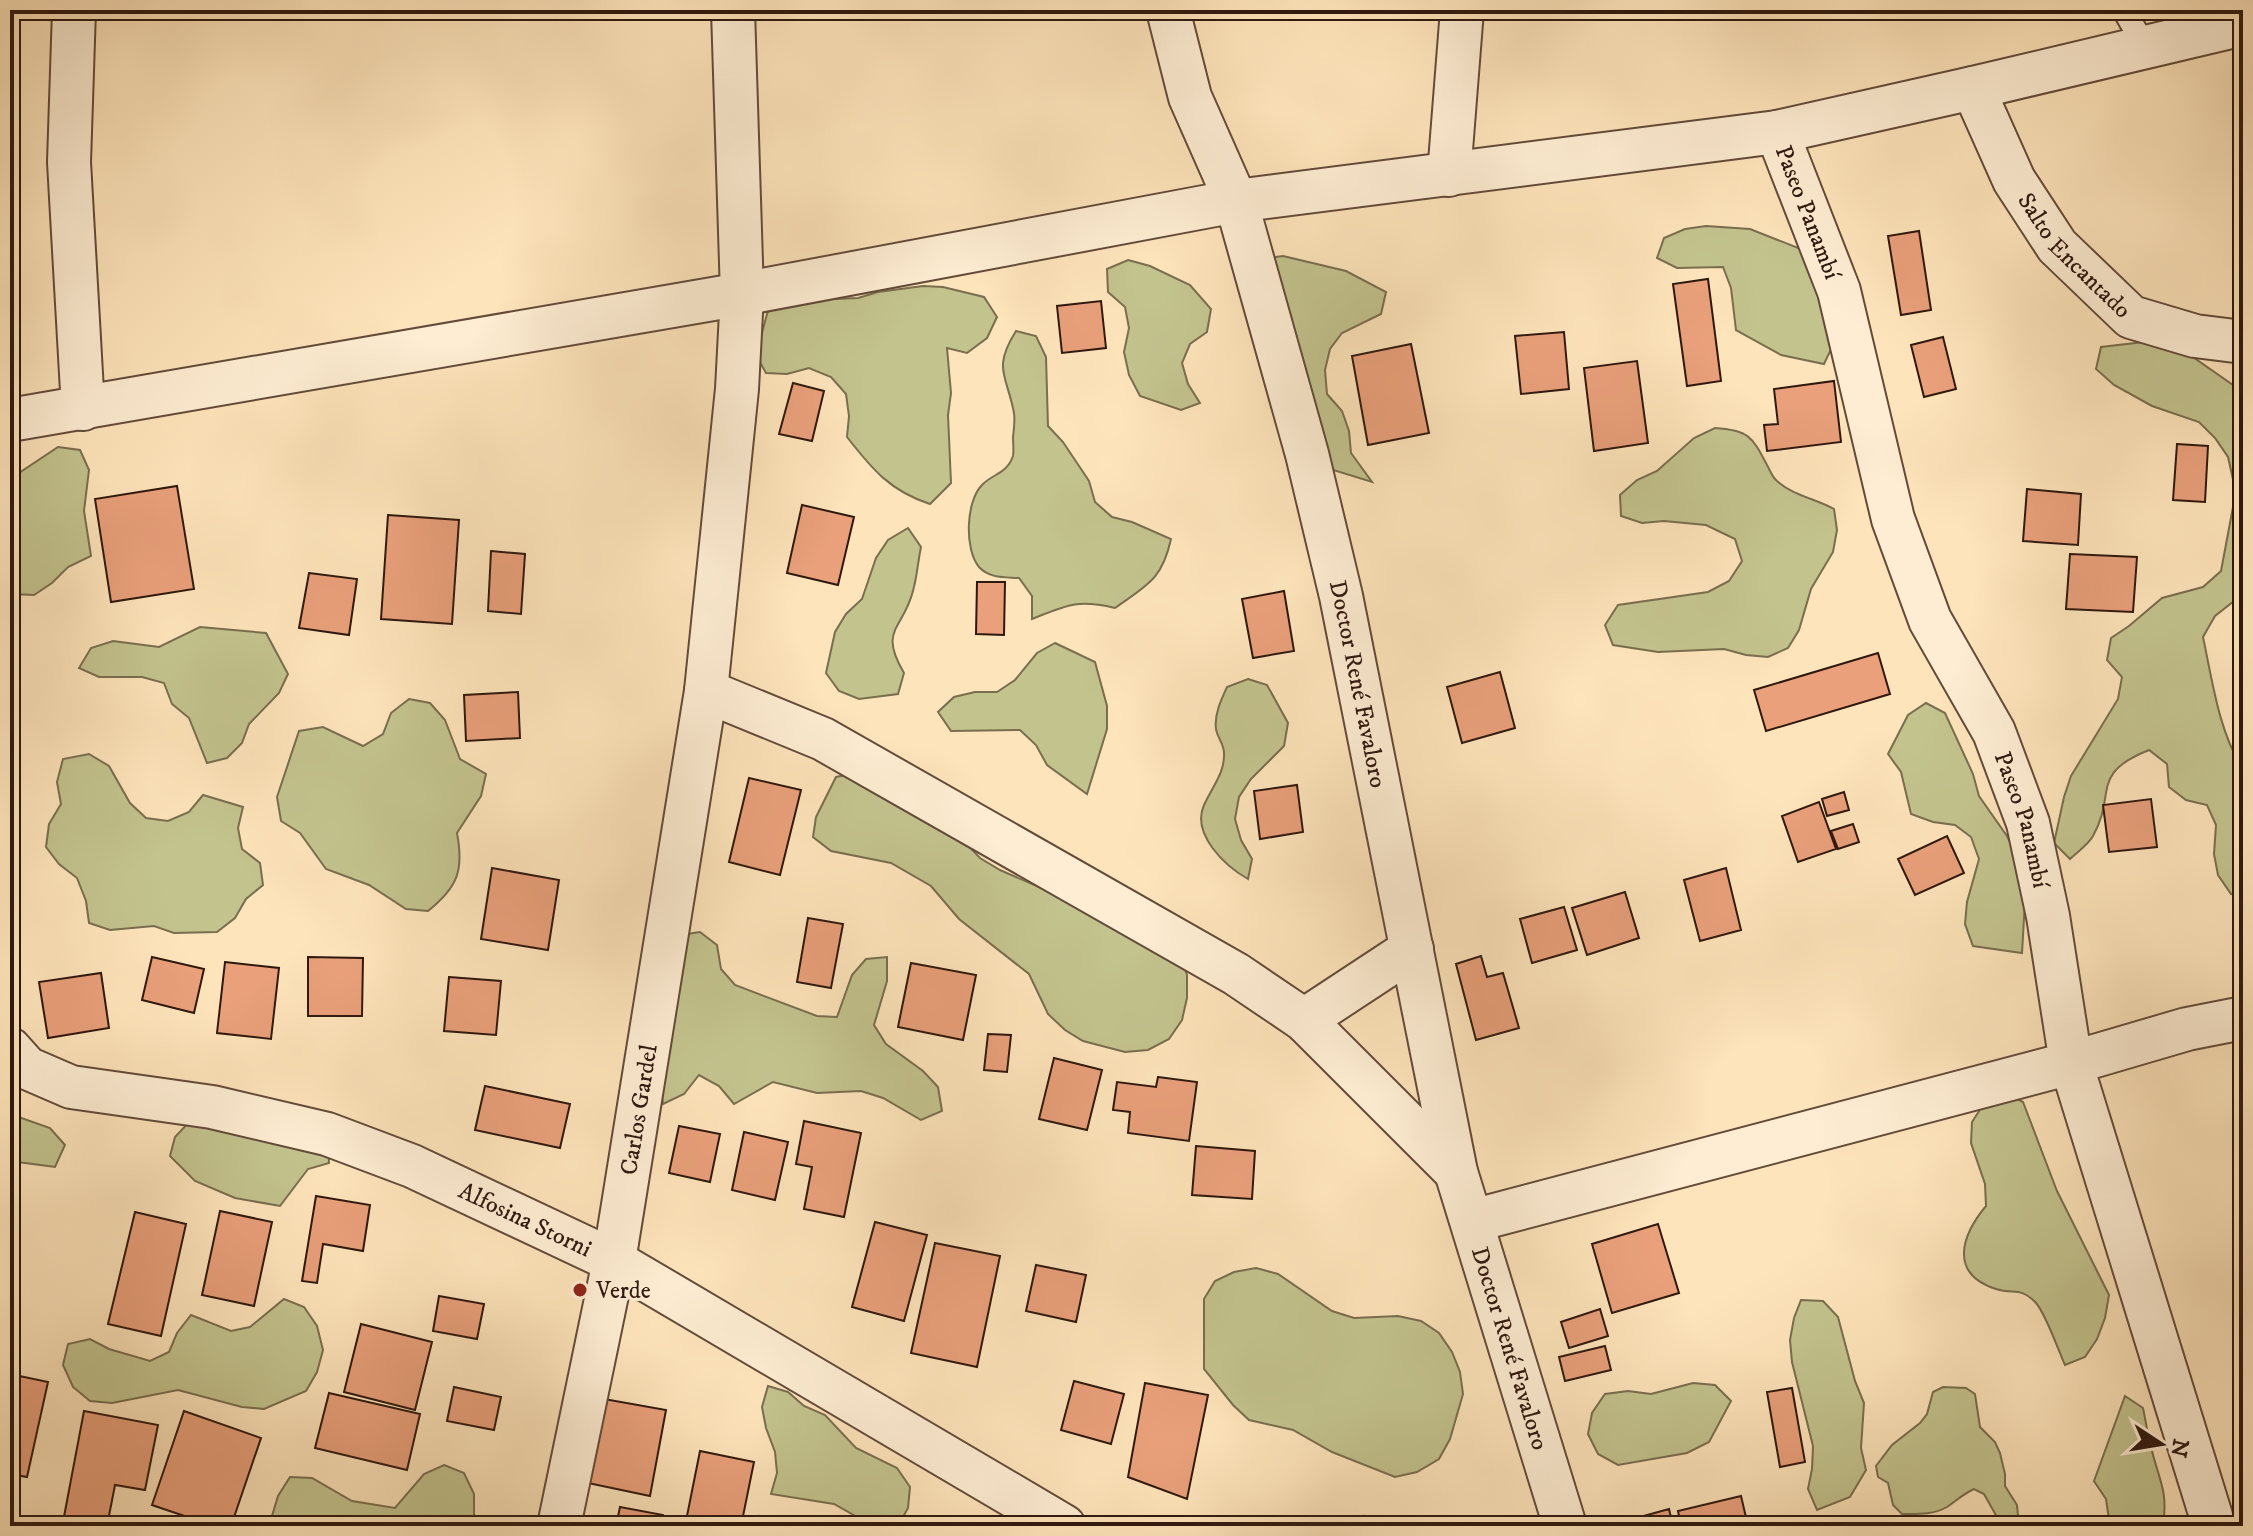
<svg xmlns="http://www.w3.org/2000/svg" width="2253" height="1536" font-family="'IM FELL DW Pica',serif">
	<rect width="100%" height="100%" fill="#fee4bb"/>
	<filter id="stains"><feTurbulence type="fractalNoise" baseFrequency=".0025" numOctaves="4"/><feColorMatrix values="0 0 0 0 .2 0 0 0 0 .09 0 0 0 0 .02 0 0 0 .5 -.17"/></filter>
	<radialGradient id="worn" r=".72"><stop offset=".6" stop-color="#630" stop-opacity="0"/><stop offset="1" stop-color="#630" stop-opacity=".3"/></radialGradient>
	<path fill="#c3c38e" stroke="#796e4e" stroke-width="2" d="M1706,226L1750,229L1811,253L1834,343L1824,364L1781,355L1736,330L1731,288L1723,267L1677,268L1657,258L1664,238L1685,229Z
		M1283,256L1346,271L1386,292L1381,314L1342,333L1330,349L1325,370L1327,394L1342,411L1349,431L1351,453L1372,482L1330,469L1261,259Z
		M1128,260L1150,266L1190,285L1211,309L1207,332L1190,344L1182,363L1188,384L1200,403L1181,410L1140,396L1129,375L1124,352L1129,328L1125,307L1108,292L1107,269Z
		M923,286L943,287L984,297L997,317L987,338L967,353L947,348L951,393L948,415L951,483L930,504C890,491 872,469 847,437L849,416L846,394L831,377L809,368L787,374L766,373L756,355L767,314L777,294L818,287L835,299L858,298L878,292Z
		M1016,331L1036,336L1046,357L1048,426L1063,442L1089,481L1095,502L1112,517L1132,522L1171,539C1162,580 1147,585 1115,608C1077,599 1067,605 1032,619V596L1019,578C1006,577 990,579 979,567C964,549 966,501 982,485C992,474 1007,474 1013,456C1014,451 1013,443 1013,437C1014,429 1015,420 1014,413C1007,375 992,369 1016,331Z
		M2144,342L2187,353L2243,392V594L2215,616L2203,637C2212,679 2219,733 2243,769V896L2231,894L2218,875L2214,854L2216,825L2207,805L2186,800L2169,787L2167,764L2149,750C2089,774 2117,793 2093,836C2088,845 2077,852 2070,859L2054,843L2064,797L2071,776L2118,699L2122,677L2107,660L2111,638L2129,626L2162,598L2203,587L2221,571L2233,507L2234,484L2228,457L2215,438L2199,422L2152,406L2114,385L2096,369L2101,347Z
		M1715,428C1748,430 1752,436 1767,465C1770,470 1772,477 1777,481C1792,495 1816,499 1834,509L1837,530L1833,552L1811,589L1799,630L1788,648L1768,657L1746,655L1724,649L1658,652L1613,645L1605,625L1618,605L1708,592L1729,581L1742,561L1735,539L1706,525L1664,521L1642,523L1621,516L1620,495L1637,480L1657,471L1694,438Z
		M58,447L80,450L89,470L84,511L91,556L68,567L52,583L34,595L12,594L10,592V479Z
		M908,528L921,547C918,561 917,577 913,591C903,630 878,629 904,673L898,694L859,699L839,691L826,673L835,632L846,614L862,599L876,558L888,540Z
		M200,627L266,633L288,674L279,693L249,724L242,743L227,758L207,763L189,718L172,704L164,683L142,677H99L79,668L91,648L113,641L159,647Z
		M1055,643L1095,662L1107,706V729L1087,794L1047,765L1036,745L1020,730L951,731L938,712L954,697L975,692H997L1015,680L1037,653Z
		M1248,679L1267,685L1288,723L1284,746L1251,779L1239,797L1235,819L1241,840L1252,859L1248,879C1225,866 1191,834 1204,805C1212,787 1225,773 1224,753C1224,744 1217,737 1216,729C1214,715 1221,700 1227,687Z
		M409,699L430,703L445,720L460,759L486,774L481,796L457,833C464,870 458,887 428,911L406,909L369,885L326,869L300,833L281,821L277,797L299,731L323,727L363,746L383,734L391,713Z
		M1926,703L1945,713L1973,774L1979,796L2007,836L2017,857L2025,901L2022,953L1973,946L1965,924L1967,902L1979,859L1971,837L1955,825L1933,822L1911,814L1901,772L1888,754L1908,715Z
		M89,754L109,766L130,803L146,818L168,821L189,812L203,795L243,807L238,828L242,849L260,863L263,885L246,899L235,918L217,932L174,933L154,926L110,930L89,923L86,901L77,878L59,864L46,847L49,824L61,804L57,782L63,759Z
		M856,773L935,811L980,858L1000,870L1062,897L1180,954L1187,975V998L1182,1020L1169,1039L1148,1050L1125,1052L1083,1041L1065,1030L1048,1014L1029,974L959,919L931,886L891,863L831,851L813,837L816,817L836,777Z
		M700,932L717,945L721,969L735,985L817,1016L837,1017L852,975L866,959L887,957V981L874,1025L886,1044L923,1071L938,1087L942,1111L921,1120L883,1098L861,1091L817,1093L773,1082L734,1104L719,1086L699,1075L684,1094L663,1104L651,1014L680,935Z
		M2003,1091L2023,1102L2057,1191L2109,1295L2105,1318L2097,1339L2085,1357L2065,1365C2058,1350 2046,1314 2036,1303C2020,1286 2014,1295 1996,1289C1949,1274 1961,1236 1986,1206L1985,1184L1971,1143L1972,1122L1985,1102Z
		M205,1105L328,1139L329,1163L308,1169L280,1206L235,1198L195,1181L170,1156L175,1137Z
		M10,1114L50,1128L65,1145L55,1167L10,1161Z
		M1256,1268L1278,1274L1332,1311L1354,1318L1398,1316L1421,1321L1439,1333L1452,1352L1460,1372L1463,1394L1450,1439L1439,1459L1417,1472L1395,1477L1332,1452L1293,1430L1249,1420L1233,1405L1204,1369V1299L1215,1281L1234,1272Z
		M284,1299L304,1307L317,1326L323,1350L317,1372L306,1391L264,1409L242,1407L178,1390L112,1403L90,1401L73,1387L63,1365L68,1344L90,1339L109,1349L150,1361L169,1352L177,1333L191,1315L231,1331L250,1327Z
		M1801,1300L1823,1301L1838,1317L1855,1381L1864,1403L1861,1448L1866,1470L1850,1497L1817,1510L1808,1489L1812,1469L1813,1446L1792,1362L1790,1340L1794,1318Z
		M1693,1383L1715,1385L1731,1401L1709,1442L1687,1453L1618,1465L1598,1454L1588,1434L1592,1413L1605,1394L1628,1391L1651,1394Z
		M768,1386L788,1392L804,1406L825,1415L856,1448L897,1468L910,1487L908,1508L898,1526H873L834,1504L771,1494L777,1473L775,1452L766,1428L762,1407Z
		M1943,1387L1966,1388L1975,1394L1980,1427L1995,1442L2000,1453L2005,1474V1486L2017,1505L2018,1516L2002,1526L1984,1494L1974,1489C1963,1494 1956,1501 1947,1507C1933,1515 1917,1514 1902,1514L1893,1505L1888,1483L1878,1477L1876,1466L1892,1445L1920,1423L1927,1414L1933,1392Z
		M2125,1396L2143,1408C2146,1422 2148,1437 2152,1451C2160,1483 2168,1491 2163,1526H2110L2106,1499L2094,1481Z
		M444,1465L464,1473L474,1494V1526H269L278,1496L290,1477L312,1478L352,1501L395,1508L424,1474Z"/>
	<path fill="#e9a07b" stroke="#2f180f" stroke-width="2" d="M1919,231L1931,310L1901,315L1888,236Z
		M1708,279L1721,381L1687,386L1673,284Z
		M1101,301L1106,348L1062,353L1057,306Z
		M1564,332L1569,389L1521,394L1515,336Z
		M1943,337L1956,389L1924,397L1911,345Z
		M1411,344L1429,433L1368,445L1352,356Z
		M1637,361L1648,443L1594,451L1584,368Z
		M1834,381L1841,442L1767,451L1764,425L1778,424L1774,389Z
		M793,383L824,391L812,441L779,434Z
		M2177,444L2208,446L2205,502L2173,500Z
		M177,486L194,589L111,602L95,499Z
		M2027,489L2081,494L2078,545L2023,541Z
		M802,505L854,517L838,585L787,573Z
		M388,515L459,520L452,624L381,619Z
		M491,551L525,554L521,614L488,611Z
		M2070,554L2137,557L2133,612L2066,609Z
		M309,573L357,579L349,635L299,628Z
		M977,582H1005L1004,635L976,634Z
		M1284,591L1294,651L1253,658L1242,599Z
		M1878,653L1890,694L1766,731L1754,690Z
		M1500,672L1515,728L1462,743L1447,687Z
		M518,692L520,738L466,741L464,695Z
		M749,778L801,790L780,875L729,862Z
		M1297,785L1303,832L1260,839L1254,791Z
		M1844,792L1849,810L1827,816L1822,799Z
		M2151,799L2157,847L2109,852L2103,805Z
		M1819,802L1836,849L1798,862L1782,816Z
		M1853,824L1859,842L1838,849L1831,831Z
		M1947,836L1964,873L1915,895L1898,859Z
		M492,868L559,880L548,950L481,939Z
		M1726,868L1741,930L1700,941L1684,880Z
		M1625,892L1639,938L1587,955L1572,908Z
		M1564,907L1577,950L1532,963L1520,919Z
		M808,918L843,924L831,988L797,982Z
		M1481,956L1487,977L1503,973L1519,1028L1476,1040L1456,964Z
		M152,957L204,969L194,1013L142,1000Z
		M308,957L363,958L362,1016H308Z
		M225,962L279,968L271,1039L217,1033Z
		M911,963L976,975L963,1040L898,1027Z
		M101,973L109,1028L48,1038L39,982Z
		M449,977L501,981L496,1035L444,1031Z
		M988,1034L1011,1035L1007,1072L984,1070Z
		M1054,1058L1102,1070L1087,1130L1039,1119Z
		M1158,1077L1197,1082L1189,1141L1128,1133L1130,1112L1113,1110L1117,1082L1156,1087Z
		M485,1086L570,1104L560,1148L475,1130Z
		M804,1121L861,1133L844,1217L804,1209L812,1167L796,1164Z
		M679,1126L720,1134L710,1182L669,1173Z
		M744,1132L788,1142L775,1200L732,1190Z
		M1196,1146L1255,1151L1252,1199L1192,1195Z
		M316,1196L370,1205L363,1251L323,1244L317,1283L302,1281Z
		M220,1211L272,1222L254,1306L202,1295Z
		M135,1212L186,1224L161,1336L108,1324Z
		M875,1222L927,1235L904,1321L852,1307Z
		M1658,1224L1679,1293L1612,1313L1592,1244Z
		M935,1243L1000,1256L977,1367L911,1353Z
		M1036,1265L1086,1275L1076,1322L1026,1311Z
		M439,1296L484,1304L477,1339L433,1331Z
		M1600,1309L1608,1336L1569,1348L1561,1322Z
		M361,1324L432,1342L415,1410L344,1392Z
		M1605,1346L1611,1370L1565,1381L1559,1357Z
		M10,1374L48,1382L27,1477L10,1474Z
		M1074,1381L1124,1394L1111,1444L1061,1430Z
		M1145,1383L1208,1395L1187,1499L1128,1477Z
		M454,1387L501,1397L494,1430L447,1421Z
		M1792,1388L1805,1462L1780,1467L1767,1392Z
		M329,1393L420,1414L407,1470L315,1448Z
		M604,1399L666,1410L650,1496L588,1483Z
		M84,1411L158,1425L145,1490L115,1485L107,1526H84L63,1522Z
		M184,1411L261,1438L231,1526H214L152,1505Z
		M700,1451L754,1462L741,1526H685Z
		M1741,1496L1748,1526H1681L1678,1511Z
		M620,1507L663,1515L661,1526H616Z
		M1669,1509L1673,1526H1619L1618,1523Z
		M759,1516L804,1526H757Z
		M1364,1516L1422,1524V1526H1363Z"/>
	<g fill="none" stroke-linecap="round" stroke-linejoin="round">
		<defs>
			<path id="service" d="M2124,10L2145,47"/>
			<g id="minor">
				<path d="M74,10L69,162L83,409"/>
				<path id="s1" d="M1168,10L1190,97L1236,201L1307,454L1341,596L1456,1172L1565,1526"/>
				<path id="s2" d="M1973,88L2014,180L2057,246L2131,317L2195,336L2243,342"/>
				<path id="s3" d="M1777,132L1839,291L1893,519L1930,620L1994,732L2028,823L2048,916L2071,1063L2214,1526"/>
				<path d="M1449,175L1462,10"/>
				<path d="M10,420L742,294L1236,201L1777,132L1973,88L2243,24"/>
				<path d="M706,691L823,739L1236,974L1304,1020L1456,1172"/>
				<path d="M1304,1020L1412,949"/>
				<path id="s4" d="M10,1049L27,1068L71,1087L212,1107L327,1134L412,1166L614,1261L1064,1526"/>
				<path d="M1472,1221L2071,1063L2187,1029L2243,1018"/>
				<path id="s5" d="M559,1526L614,1261L706,691L737,389L742,294L733,10"/>
			</g>
		</defs>
		<use href="#service" stroke="#634b3a" stroke-width="26"/>
		<use href="#minor" stroke="#634b3a" stroke-width="46"/>
		<use href="#service" stroke="#feedd3" stroke-width="22"/>
		<use href="#minor" stroke="#feedd3" stroke-width="42"/>
	</g>
	<circle fill="#8f2418" stroke="#feedd3" stroke-width="3" cx="580" cy="1290" r="8"/>
	<g text-anchor="middle" stroke-width="6" stroke-linejoin="round" paint-order="stroke">
		<g font-size="24" fill="#2f180f" stroke="#feedd3">
			<text dy="8" stroke="none"><textPath href="#s3" startOffset="86">Paseo Panambí</textPath></text>
			<text dy="8" stroke="none"><textPath href="#s2" startOffset="198">Salto Encantado</textPath></text>
			<text dy="8" stroke="none"><textPath href="#s1" startOffset="702">Doctor René Favaloro</textPath></text>
			<text dy="8" stroke="none"><textPath href="#s3" startOffset="734">Paseo Panambí</textPath></text>
			<text dy="8" stroke="none"><textPath href="#s5" startOffset="424">Carlos Gardel</textPath></text>
			<text dy="8" stroke="none"><textPath href="#s4" startOffset="550">Alfosina Storni</textPath></text>
			<text dy="8" stroke="none"><textPath href="#s1" startOffset="1384">Doctor René Favaloro</textPath></text>
		</g>
		<g font-size="24" fill="#2f180f" stroke="#feedd3" text-anchor="start">
			<text x="596" y="1298">Verde</text>
		</g>
	</g>
	<rect width="2253" height="1536" fill="none" stroke="#fee4bb" stroke-width="40"/>
	<rect x="12" y="12" width="2229" height="1512" fill="none" stroke="#2f180f" stroke-width="4"/>
	<rect x="20" y="20" width="2213" height="1496" fill="none" stroke="#2f180f" stroke-width="2"/>
	<g transform="translate(2161 1444) rotate(102)" stroke="#feedd3" stroke-width="6" paint-order="stroke">
	<path d="M0-6L14 30L0 20L-14 30Z" fill="#2f180f"/>
	<text y="-12" font-size="22" font-weight="bold" text-anchor="middle" fill="#2f180f">N</text>
	</g>
	<rect width="100%" height="100%" filter="url(#stains)"/>
	<rect width="100%" height="100%" fill="url(#worn)"/>
</svg>
